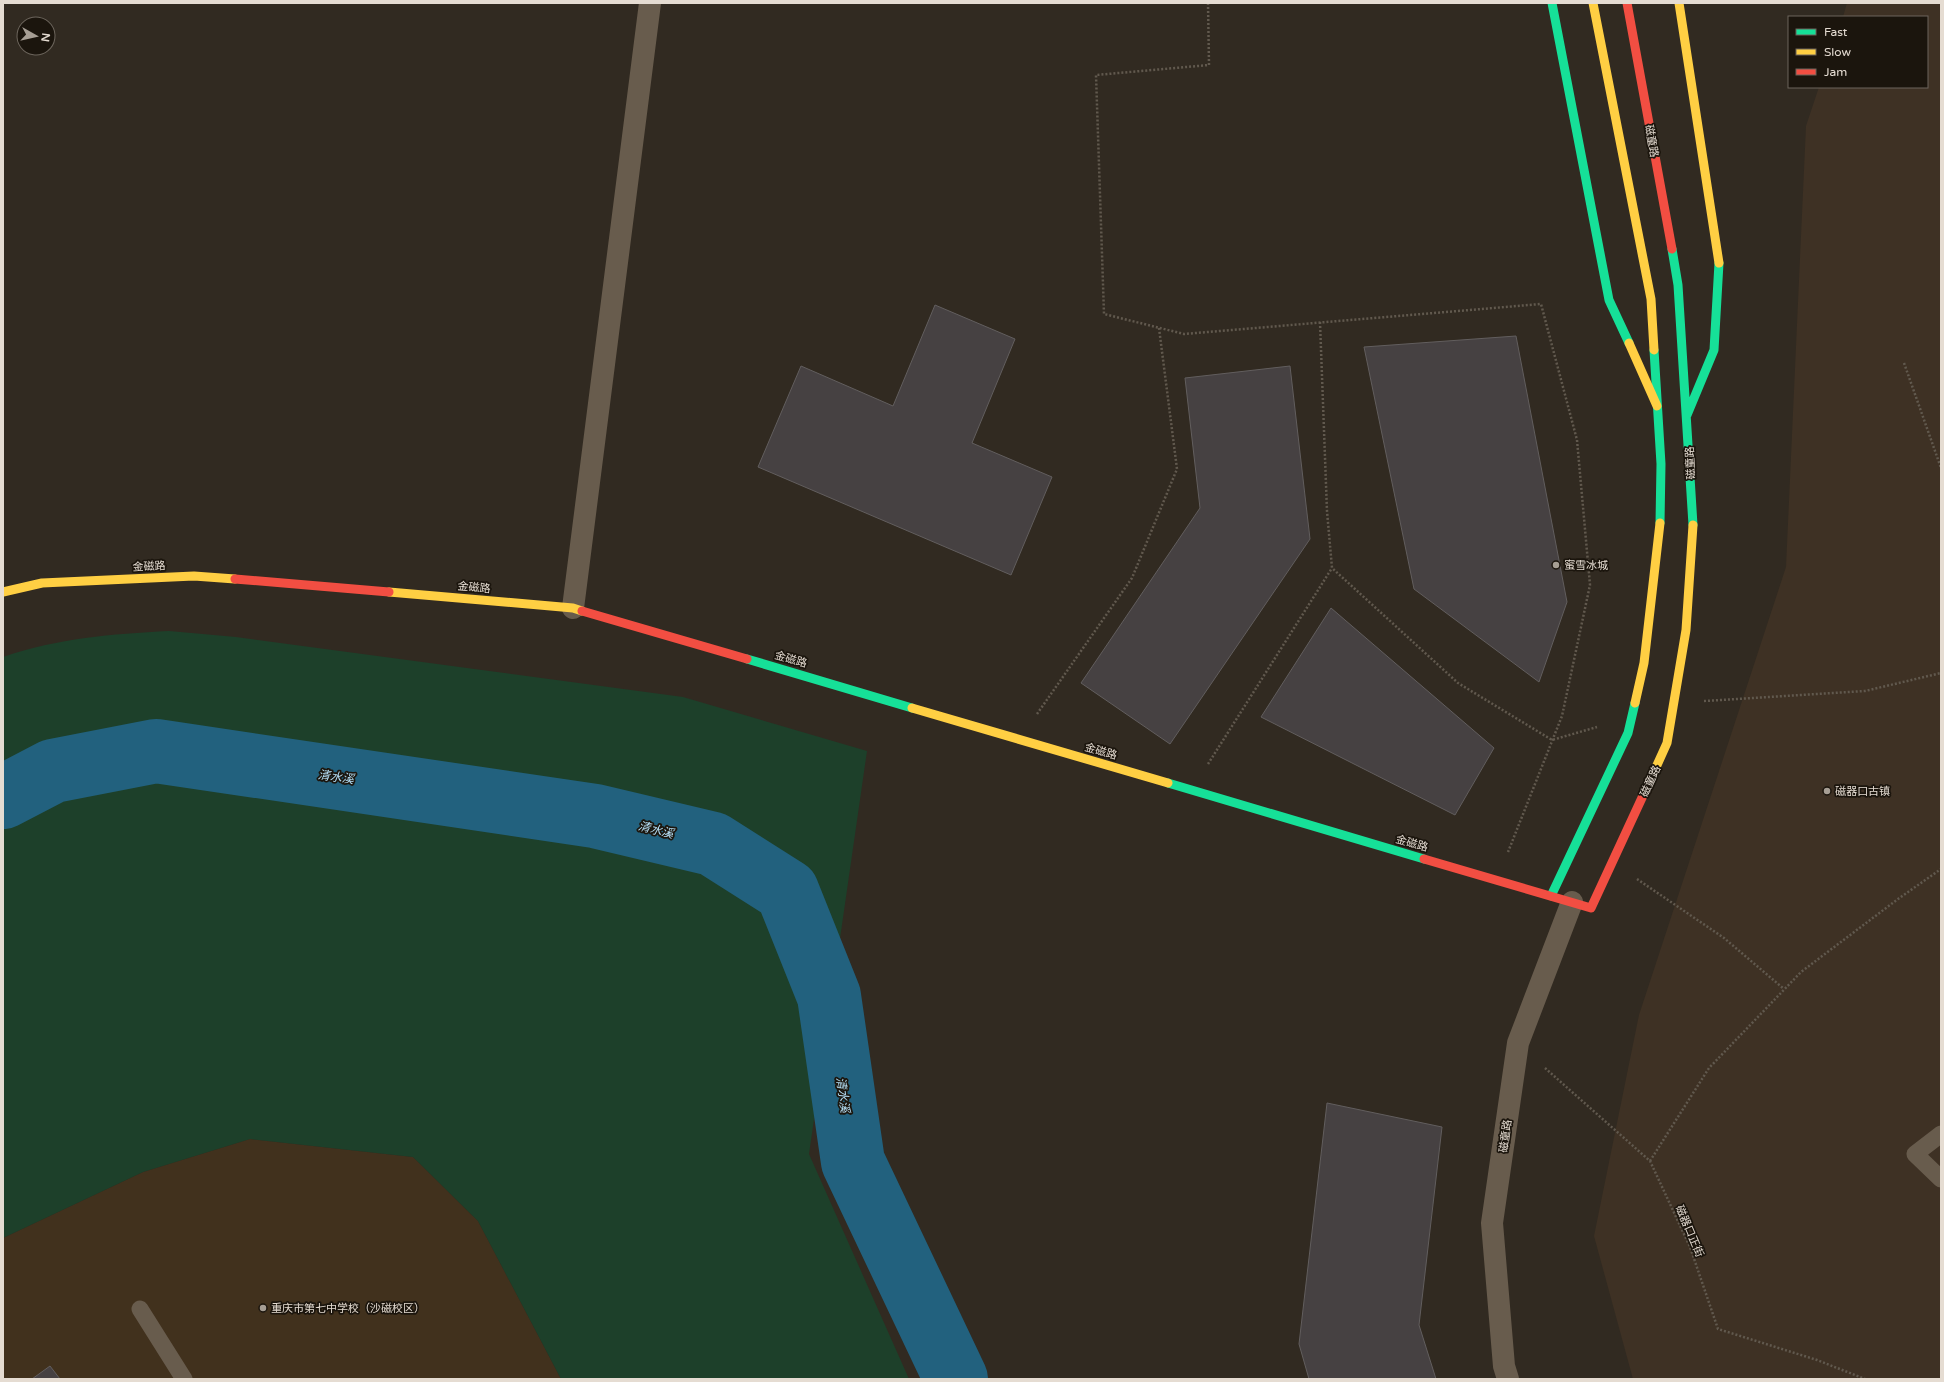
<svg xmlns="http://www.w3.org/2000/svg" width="1944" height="1382" font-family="'Varela Round','Noto Sans SC',sans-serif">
	<rect width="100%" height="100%" fill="#312a21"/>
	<path fill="#3e3124" d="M1847,3H1941V1379H1633L1594,1236L1639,1015L1786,567L1806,126L1819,87H1927V17H1843Z"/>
	<path fill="#41311d" d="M250,1139L413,1157L478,1221L561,1379H3V1238L143,1172Z"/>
	<path fill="#1d402a" d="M169,631L236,637L683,697L867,751L809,1154L909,1379H561L478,1221L413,1157L250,1139L143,1172L3,1238V657C59,638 111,634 169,631Z"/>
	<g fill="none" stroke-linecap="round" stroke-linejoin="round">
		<path stroke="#22617e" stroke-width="64" d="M3,797L53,771L156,751L595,816L713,844L787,891L829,996L853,1162L956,1379"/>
	</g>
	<path fill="#464142" stroke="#625e5e" d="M935,305L1015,339L972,443L1052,477L1011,575L758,467L801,366L893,406Z
		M1516,336L1567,602L1539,682L1414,589L1364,347Z
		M1290,366L1310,539L1170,744L1081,683L1200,508L1185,378Z
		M1331,608L1494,748L1455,815L1261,717Z
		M1327,1103L1442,1127L1419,1325L1436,1379H1309L1299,1344Z
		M50,1366L60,1379H32Z"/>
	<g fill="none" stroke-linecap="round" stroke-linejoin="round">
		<path stroke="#61594e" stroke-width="2.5" stroke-dasharray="2 2" stroke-linecap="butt" d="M1208,3L1209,65L1096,75L1104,314L1184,334L1541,304L1577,440L1590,585L1562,716L1508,852
			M1320,322L1327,511L1332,568L1458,683L1552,740L1597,727
			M1904,363L1941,468
			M1704,701L1865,691L1941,673
			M1037,714L1132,578L1177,469L1159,328
			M1208,764L1332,568
			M1637,879L1724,938L1784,989
			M1545,1068L1650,1161L1690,1247L1718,1329L1817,1360L1865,1379
			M1650,1161L1709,1068L1801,972L1898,899L1941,869"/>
		<path stroke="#685c4d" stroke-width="17" d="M1941,1134L1915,1154L1941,1179
			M140,1309L184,1379"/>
		<path stroke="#685c4d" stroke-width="22" d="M573,608L650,3
			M1508,1379L1504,1366L1492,1223L1518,1043L1572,902"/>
		<path stroke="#16e098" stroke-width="9" d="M1552,3L1609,300L1629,343
			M1672,249L1678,285L1693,525
			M1654,350L1661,464L1660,523
			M1687,415L1714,350L1719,263
			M747,659L912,708
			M1168,783L1424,859
			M1551,896L1628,733L1635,703"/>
		<path stroke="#ffcf43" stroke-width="9" d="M1593,3L1651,299L1654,350
			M1679,3L1719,263
			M1629,343L1657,406
			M3,592L42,583L194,576L235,579
			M389,592L573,608L582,611
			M1635,703L1644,663L1660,523
			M912,708L1168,783
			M1653,774L1667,743L1686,630L1693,525"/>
		<path stroke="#f24e42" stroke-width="9" d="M1627,3L1672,249
			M235,579L389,592
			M582,611L747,659
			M1424,859L1591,908L1653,774"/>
	</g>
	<g fill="#a69e94" stroke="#1b150d" stroke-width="1.5">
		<circle cx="1556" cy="565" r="4"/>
		<circle cx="1827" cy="791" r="4"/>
		<circle cx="263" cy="1308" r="4"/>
	</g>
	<g text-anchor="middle" stroke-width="3.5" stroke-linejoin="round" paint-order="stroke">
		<g font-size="11" fill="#e5dcd2" stroke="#1b150d">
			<text transform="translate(1652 141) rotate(80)" y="4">磁童路</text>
			<text transform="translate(1690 463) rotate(-93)" y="4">磁童路</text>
			<text transform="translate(149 566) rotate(-3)" y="4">金磁路</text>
			<text transform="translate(474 587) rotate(5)" y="4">金磁路</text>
			<text transform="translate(791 659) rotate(16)" y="4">金磁路</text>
			<text transform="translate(1101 751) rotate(16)" y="4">金磁路</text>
			<text transform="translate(1650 781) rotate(-65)" y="4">磁童路</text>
			<text transform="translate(1412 843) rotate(16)" y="4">金磁路</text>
			<text transform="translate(1505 1136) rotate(-82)" y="4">磁童路</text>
			<text transform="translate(1690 1231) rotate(67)" y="4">磁器口正街</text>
		</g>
		<g font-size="11" fill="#e5dcd2" stroke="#1b150d" text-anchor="start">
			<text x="1564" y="569">蜜雪冰城</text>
			<text x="1835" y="795">磁器口古镇</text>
			<text x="271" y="1312">重庆市第七中学校（沙磁校区）</text>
		</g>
		<g font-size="12" font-style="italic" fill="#b5dff6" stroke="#1b150d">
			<text transform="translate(336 777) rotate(8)" y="4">清水溪</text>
			<text transform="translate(656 830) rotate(14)" y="4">清水溪</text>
			<text transform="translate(843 1095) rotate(82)" y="4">清水溪</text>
		</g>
	</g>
	<rect width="1944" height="1382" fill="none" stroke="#e5dcd2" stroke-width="8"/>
	<rect x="1788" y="16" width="140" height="72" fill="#1b150d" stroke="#6c655c"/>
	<rect x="1796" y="29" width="20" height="6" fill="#16e098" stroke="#6c655c"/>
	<text x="1824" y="36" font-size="12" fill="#e5dcd2">Fast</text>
	<rect x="1796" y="49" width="20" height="6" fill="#ffcf43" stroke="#6c655c"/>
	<text x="1824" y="56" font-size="12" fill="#e5dcd2">Slow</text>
	<rect x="1796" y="69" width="20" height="6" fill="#f24e42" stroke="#6c655c"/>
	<text x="1824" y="76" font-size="12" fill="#e5dcd2">Jam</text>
	<g transform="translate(36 36) rotate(98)"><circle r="19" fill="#1b150d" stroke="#6c655c"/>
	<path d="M0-3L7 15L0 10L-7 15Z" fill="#a69e94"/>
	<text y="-6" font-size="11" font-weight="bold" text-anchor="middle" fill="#e5dcd2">N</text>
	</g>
</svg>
